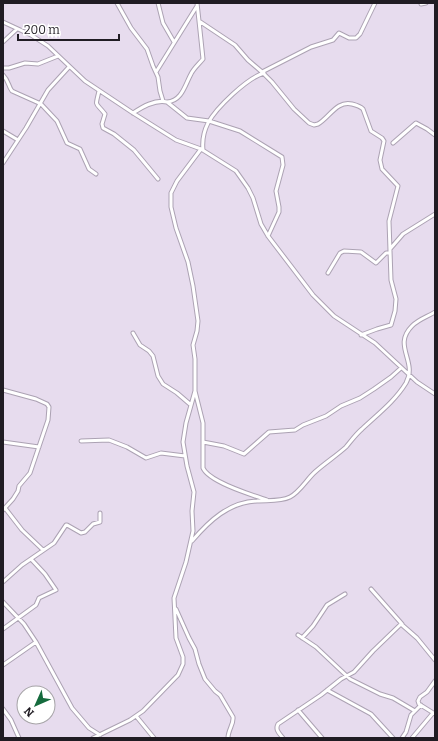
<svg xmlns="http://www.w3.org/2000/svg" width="438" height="741" font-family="Bitter,serif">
	<rect width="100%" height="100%" fill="#e7dcee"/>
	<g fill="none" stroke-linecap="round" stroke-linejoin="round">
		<defs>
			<path id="minor" d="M117,3L131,28L147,49L153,66L158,77L160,91L163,101
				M158,3L163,23L174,42
				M197,3L199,21L235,45L248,60L262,72L272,82L294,109L309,123L314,125L318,124C329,118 337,100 352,104C356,105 360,106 363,109L371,131L382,138L384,141L380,160L382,169L398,186L389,221L391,280L396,299L395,311L391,325L377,329L361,335
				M421,4L426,3
				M3,22L31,35L48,46L85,81L133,113L176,140L201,149L236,171L248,188L253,198L261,224L268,236L313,295L334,316L375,343L417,382L435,394
				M3,42L17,29
				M3,68H9L25,63L38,64L58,56
				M156,72L197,6
				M262,72L311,47L333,40L339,33L349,38H356L360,34L375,3
				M3,75C9,81 8,86 12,91L41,104L57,121L67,143L80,149L89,169L96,174
				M99,91C95,108 95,101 105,114L102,124L103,128L114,134L134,150L158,179
				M167,102C182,101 185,85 191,74C194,68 199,64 203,59L199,21
				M133,113C142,107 155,99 167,102L187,118L209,121L240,131L282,157L283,165L276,191L279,207V212L268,236
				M3,131L18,140
				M393,143L416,123L427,129L435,135
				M203,150C202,141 204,131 208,123C216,108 247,78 264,73
				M3,163L26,128L48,90L69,67
				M390,249L403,234L435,214
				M328,273L340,253L344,251L361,252L376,263L386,253H390
				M133,333L140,345L149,351L153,356L158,376L163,384L177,393L191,405
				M3,390L36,399L47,404L49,407L48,420L30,473L19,486L18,491L13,499L3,510
				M195,391L203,423V468C209,482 252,495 267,500
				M81,441L109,440L127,447L146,458L161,453L185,456
				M3,442L39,447
				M203,442L224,446L244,454L269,432L295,430L303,425L326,416L341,406L360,398L374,389L391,377L401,368
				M5,508L22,530L43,550
				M192,541C209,521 229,502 257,501C267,500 280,502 290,497C300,492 307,479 315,472C325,463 336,456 346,447C351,441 356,434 362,429C378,414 395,401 406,383C418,361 392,346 412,326C419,319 427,317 435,312
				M3,582L22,565L54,543L66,525H67L81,533L85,532L93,524L100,522V513
				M371,589L402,624
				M3,602L24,624L36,642L72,708L89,728L100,735
				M176,609L189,638L195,649L199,664L205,679L215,691L220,695L233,717C234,724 228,730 228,738
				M3,629L36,605L39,598L56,590L45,574L31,559
				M298,635L316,647L350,679L380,694L393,698L415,711
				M302,638L313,626L327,605L345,594
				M3,665L36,642
				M435,681L427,692L420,697L418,701L419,704L435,714
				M327,690L371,714L393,738
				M3,709L11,720L19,738
				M298,710L322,738
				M136,716L154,738
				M93,738L130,720L143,711L178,675L183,664V657L176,638L174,598L186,562L193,531L192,511L194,492L187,466L183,442L186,423L195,391V359L193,345L197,331L198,321L193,286L188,262L176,228L171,207V193L177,181L201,149
				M283,738C279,733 275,730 278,724L321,695L341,679L354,672L373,651L401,624L417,638L435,660
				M402,738L406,732L411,715L421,705
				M412,738L433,713"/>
		</defs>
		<use href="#minor" stroke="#aca2b3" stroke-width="5"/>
		<use href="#minor" stroke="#fff" stroke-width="3"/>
	</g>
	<rect width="438" height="741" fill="none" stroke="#201c23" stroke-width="8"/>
	<g transform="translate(36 705) rotate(225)"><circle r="19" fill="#ffffff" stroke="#a6a4a7"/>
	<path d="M0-3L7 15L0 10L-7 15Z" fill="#156b3d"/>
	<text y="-6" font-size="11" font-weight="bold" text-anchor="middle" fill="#201c23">N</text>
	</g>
	<path d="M18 34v6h101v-6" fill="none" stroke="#201c23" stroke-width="2"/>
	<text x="24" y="34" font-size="12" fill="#201c23" stroke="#ffffff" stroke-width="3" paint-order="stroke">200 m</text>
</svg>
